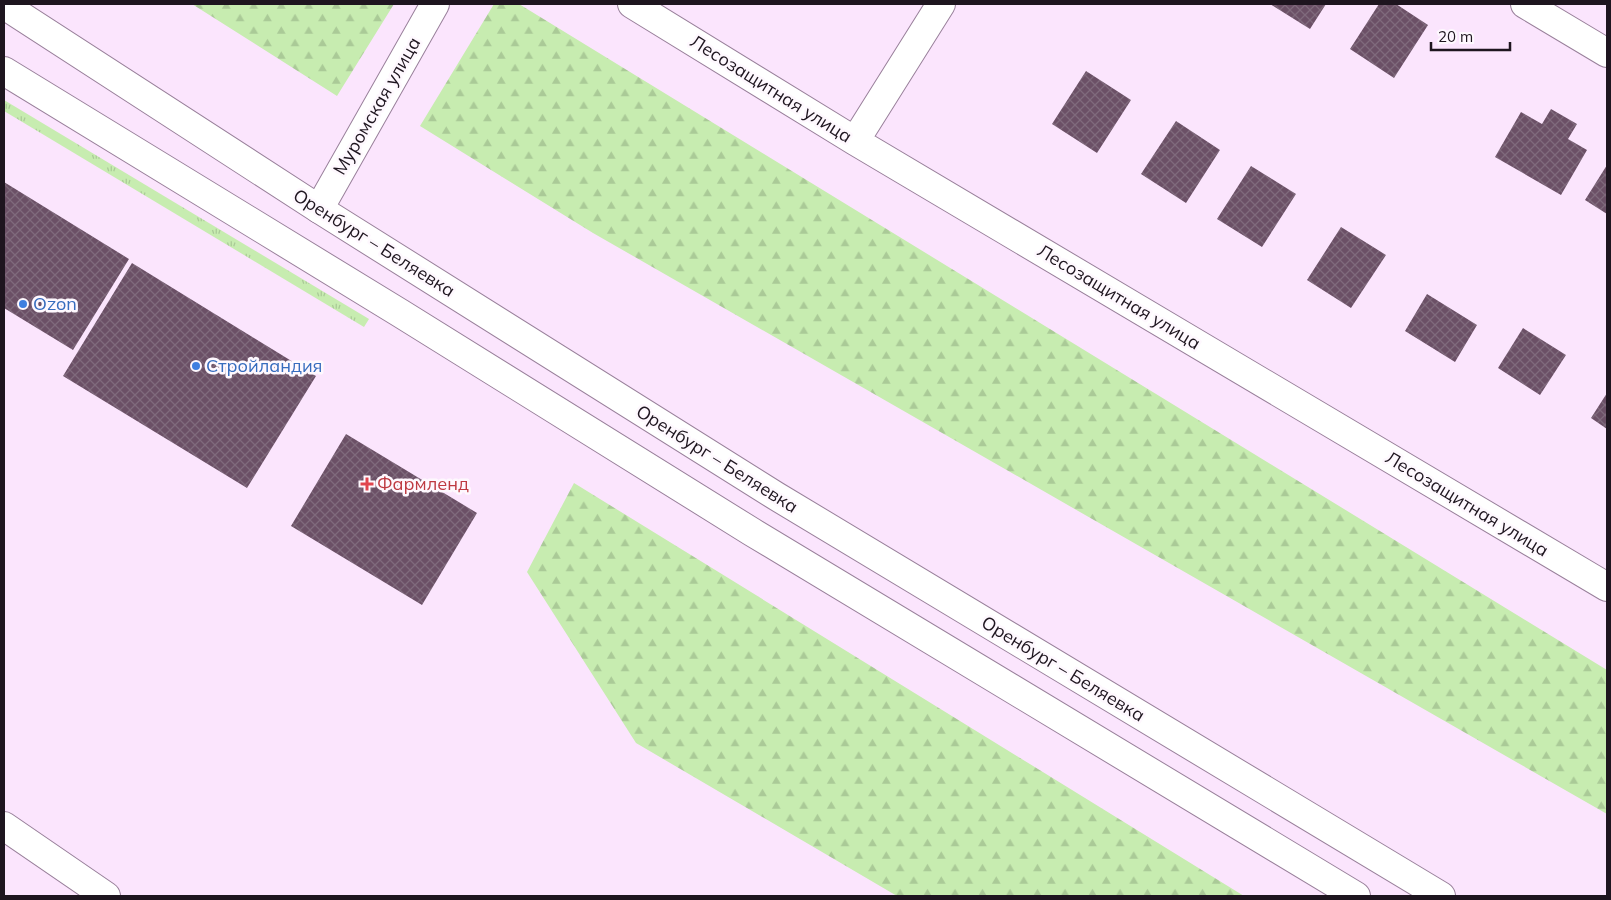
<svg xmlns="http://www.w3.org/2000/svg" width="1611" height="900" font-family="Mulish,sans-serif">
	<defs>
		<pattern id="grass-tufts" width="24" height="20" patternUnits="userSpaceOnUse" patternTransform="scale(1.25)"><rect width="24" height="20" fill="#c7ecb0"/><path d="M3 7l-1-3M5 7V3M7 7l1-3M15 17l-1-3M17 17v-4M19 17l1-3" fill="none" stroke="#aaca97"/></pattern>
		<pattern id="forest-firs" width="22" height="20" patternUnits="userSpaceOnUse" patternTransform="scale(1.25)"><rect width="22" height="20" fill="#c7ecb0"/><path d="M5 1l3.5 6h-7zM16 11l3.5 6h-7z" fill="#aaca97"/></pattern>
		<pattern id="building-cross-hatch" width="8" height="8" patternUnits="userSpaceOnUse" patternTransform="scale(1.25)"><rect width="8" height="8" fill="#6b5066"/><path d="M0 0l8 8M0 8l8-8" fill="none" stroke="#7f6a7c"/></pattern>
	</defs>
	<rect width="100%" height="100%" fill="#fbe5fd"/>
	<path fill="url(#grass-tufts)" d="M4,100L369,319L364,327L4,111Z"/>
	<path fill="url(#forest-firs)" d="M192,4H394L337,96Z
		M494,4H519L1607,670V814L593,233L420,126Z
		M574,483L1244,896H897L636,743L527,572Z"/>
	<path fill="url(#building-cross-hatch)" d="M1270,4H1326L1310,29Z
		M1379,4H1396L1428,25L1394,78L1350,49Z
		M1086,71L1131,100L1097,153L1052,124Z
		M1551,109L1577,124L1568,139L1587,150L1561,195L1495,157L1521,112L1542,124Z
		M1176,121L1220,150L1186,203L1141,174Z
		M1607,165V214L1585,200Z
		M1251,166L1296,194L1262,247L1217,219Z
		M4,182L129,259L73,350L4,308Z
		M1341,227L1386,255L1351,308L1307,280Z
		M132,263L316,376L247,488L63,376Z
		M1427,294L1477,325L1455,362L1405,331Z
		M1523,328L1566,355L1540,395L1498,368Z
		M1607,393V429L1591,418Z
		M346,434L477,513L422,605L291,526Z"/>
	<g fill="none" stroke-linecap="round" stroke-linejoin="round">
		<defs>
			<path id="minor" d="M632,4L855,141L1607,587
				M1525,4L1607,53
				M855,141L941,4
				M319,209L435,4
				M4,826L106,896"/>
			<path id="secondary" d="M4,5L319,209L776,496L1441,896
				M4,71L400,313L752,532L1356,896"/>
		</defs>
		<use href="#minor" stroke="#99809b" stroke-width="30"/>
		<use href="#secondary" stroke="#99809b" stroke-width="30"/>
		<use href="#minor" stroke="#fff" stroke-width="28"/>
		<use href="#secondary" stroke="#fff" stroke-width="28"/>
	</g>
	<g fill="#3f7fe0" stroke="#fef8fe" stroke-width="2">
		<circle cx="23" cy="304" r="5"/>
		<circle cx="196" cy="366" r="5"/>
	</g>
	<path fill="#e0444e" stroke="#fef8fe" stroke-width="2" d="M364.5 476.5h5v5h5v5h-5v5h-5v-5h-5v-5h5z"/>
	<g text-anchor="middle" stroke-width="5" stroke-linejoin="round" paint-order="stroke">
		<g font-size="18" fill="#1e151f" stroke="#fef8fe">
			<text transform="translate(771 89) rotate(32)" y="6">Лесозащитная улица</text>
			<text transform="translate(377 106) rotate(-60)" y="6">Муромская улица</text>
			<text transform="translate(374 243) rotate(32)" y="6">Оренбург – Беляевка</text>
			<text transform="translate(1119 297) rotate(31)" y="6">Лесозащитная улица</text>
			<text transform="translate(717 459) rotate(32)" y="6">Оренбург – Беляевка</text>
			<text transform="translate(1467 504) rotate(31)" y="6">Лесозащитная улица</text>
			<text transform="translate(1063 669) rotate(31)" y="6">Оренбург – Беляевка</text>
		</g>
		<g font-size="18" fill="#366cbe" stroke="#fef8fe" text-anchor="start">
			<text x="33" y="310">Ozon</text>
			<text x="206" y="372">Стройландия</text>
		</g>
		<g font-size="18" fill="#be3a42" stroke="#fef8fe" text-anchor="start">
			<text x="377" y="490">Фармленд</text>
		</g>
	</g>
	<rect width="1611" height="900" fill="none" stroke="#1e151f" stroke-width="10"/>
	<path d="M1431 42v8h79v-8" fill="none" stroke="#1e151f" stroke-width="2.5"/>
	<text x="1438" y="42" font-size="15" fill="#1e151f" stroke="#fef8fe" stroke-width="4" paint-order="stroke">20 m</text>
</svg>
